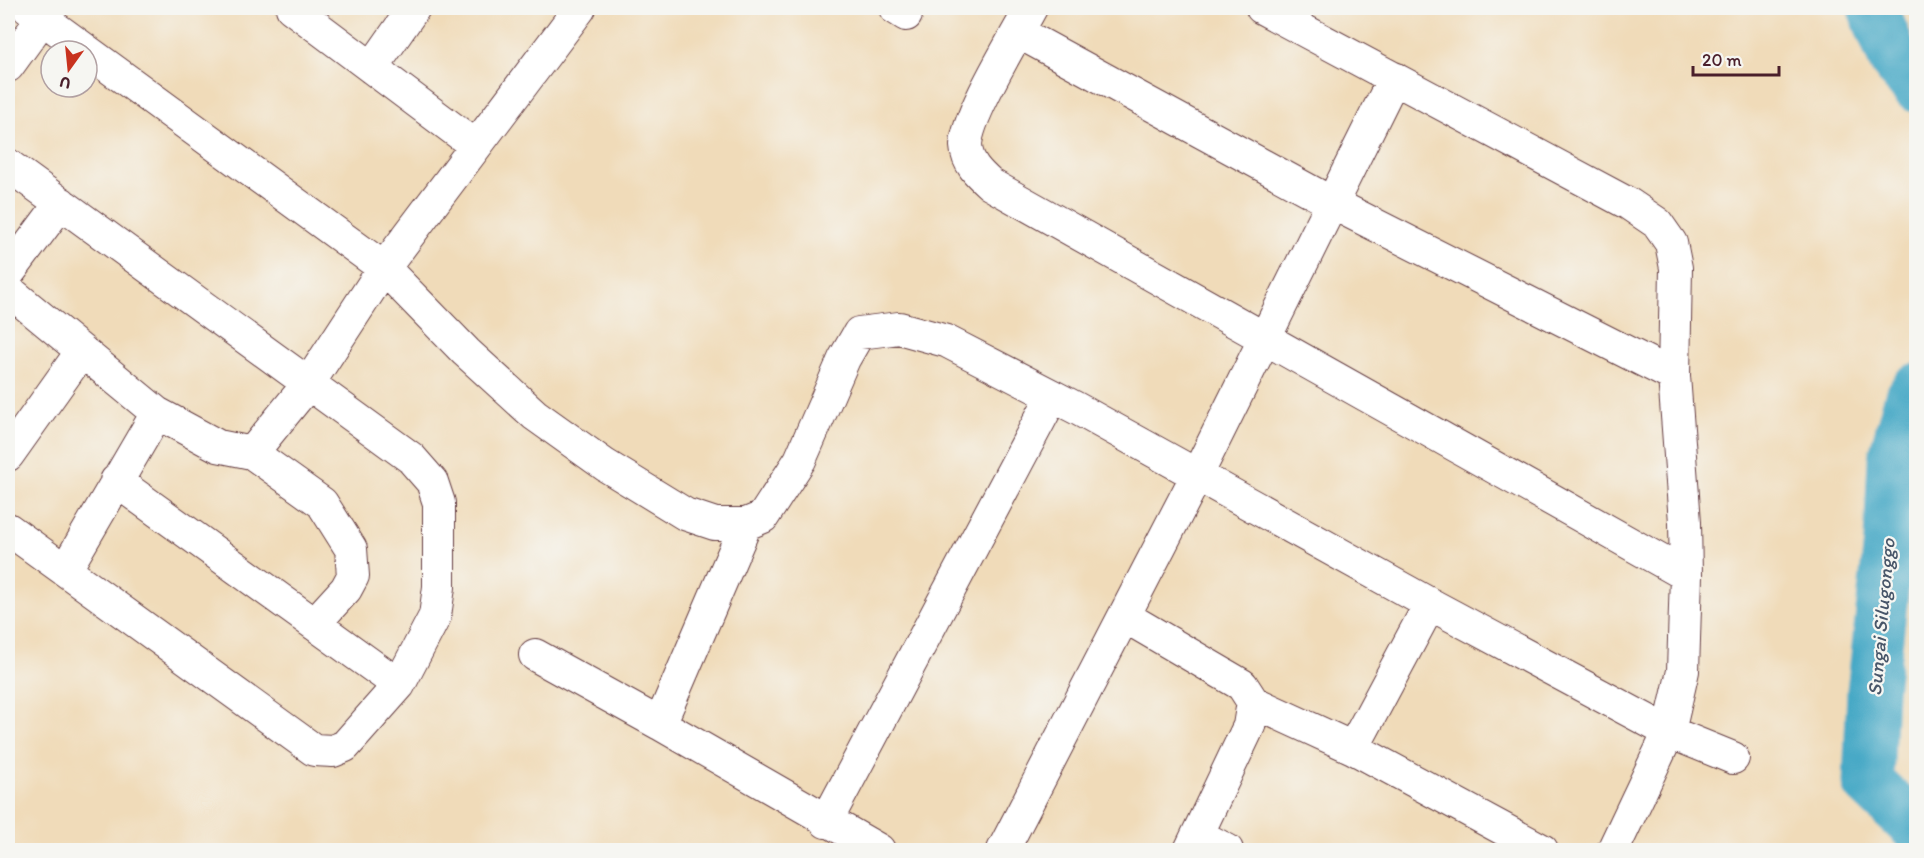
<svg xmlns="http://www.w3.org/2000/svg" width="1924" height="858" font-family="Itim,sans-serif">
	<rect width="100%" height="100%" fill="#f6f6f2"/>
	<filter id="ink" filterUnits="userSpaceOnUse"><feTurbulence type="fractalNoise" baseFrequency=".0167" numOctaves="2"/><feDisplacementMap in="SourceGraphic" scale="12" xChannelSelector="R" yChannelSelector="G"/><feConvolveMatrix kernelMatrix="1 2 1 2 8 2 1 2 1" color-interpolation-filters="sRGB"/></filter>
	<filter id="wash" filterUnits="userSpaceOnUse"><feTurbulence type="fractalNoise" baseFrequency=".008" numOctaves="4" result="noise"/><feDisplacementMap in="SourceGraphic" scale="24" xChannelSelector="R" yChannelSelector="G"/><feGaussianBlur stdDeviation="1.35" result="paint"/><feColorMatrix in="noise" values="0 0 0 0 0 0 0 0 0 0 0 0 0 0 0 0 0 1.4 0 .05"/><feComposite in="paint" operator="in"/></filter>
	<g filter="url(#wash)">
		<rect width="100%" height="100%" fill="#f0dbb9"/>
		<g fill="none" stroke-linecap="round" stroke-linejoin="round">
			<path stroke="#46a9c6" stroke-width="51" d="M1873,8L1893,58L1916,87
				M1916,389L1909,400L1893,460L1889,541L1872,691L1868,782L1916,828"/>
		</g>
	</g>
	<g filter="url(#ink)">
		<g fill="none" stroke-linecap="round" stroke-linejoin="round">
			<defs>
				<path id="minor" d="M28,8L384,268L466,352L535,415L605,465L685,514L715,524H746L763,517L800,460L844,359L859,333L899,328L946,341L1076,408L1430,604L1669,732L1733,758
					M292,8L476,146
					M895,8L906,15
					M1031,8C1015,38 966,117 966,146C967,163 979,174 990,184L1686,575
					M1262,8L1629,204L1657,223L1671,243L1676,268L1674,376L1685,522L1686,575L1683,671L1669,732L1613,850
					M1018,32L1332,203L1674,376
					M8,66L50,8
					M372,68L414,8
					M8,165L411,458L432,482L439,503V587L435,616L399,685L345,746L333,751L314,750L8,529
					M8,274L61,203
					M8,290L157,413L218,446L252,453L322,503L351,549L353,576L346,589L314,624
					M252,453L309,383L384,268L580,8
					M8,455L82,351
					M116,481L399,685
					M746,524L660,724L879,850
					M66,569L157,413
					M1124,616L1242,685L1253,702L1249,726L1190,850
					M535,655L660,724
					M1253,702L1353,748L1542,850
					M1353,748L1430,604
					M826,822L1052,397
					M1198,835L1227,850
					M1003,850L1197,475L1394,78"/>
			</defs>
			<use href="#minor" stroke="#633b40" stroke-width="34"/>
			<use href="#minor" stroke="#fff" stroke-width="32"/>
		</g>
	</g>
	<g text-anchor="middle" stroke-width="4.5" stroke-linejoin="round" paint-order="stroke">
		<g font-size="20" font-style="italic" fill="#485669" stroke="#f6f6f2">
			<text transform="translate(1881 617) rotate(-85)" y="7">Sungai Silugonggo</text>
		</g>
	</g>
	<rect width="1924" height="858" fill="none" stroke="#f6f6f2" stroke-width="30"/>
	<g transform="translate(69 69) rotate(195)"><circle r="28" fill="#f6f6f2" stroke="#b1a0a2" stroke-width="1.5"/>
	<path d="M0-4.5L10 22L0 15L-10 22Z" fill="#c8321e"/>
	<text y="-9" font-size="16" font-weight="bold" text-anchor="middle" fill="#4a1f2b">U</text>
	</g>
	<path d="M1693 66v9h86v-9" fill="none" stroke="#4a1f2b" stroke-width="3"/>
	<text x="1702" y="66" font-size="18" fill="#4a1f2b" stroke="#f6f6f2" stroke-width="4.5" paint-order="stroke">20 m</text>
</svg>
